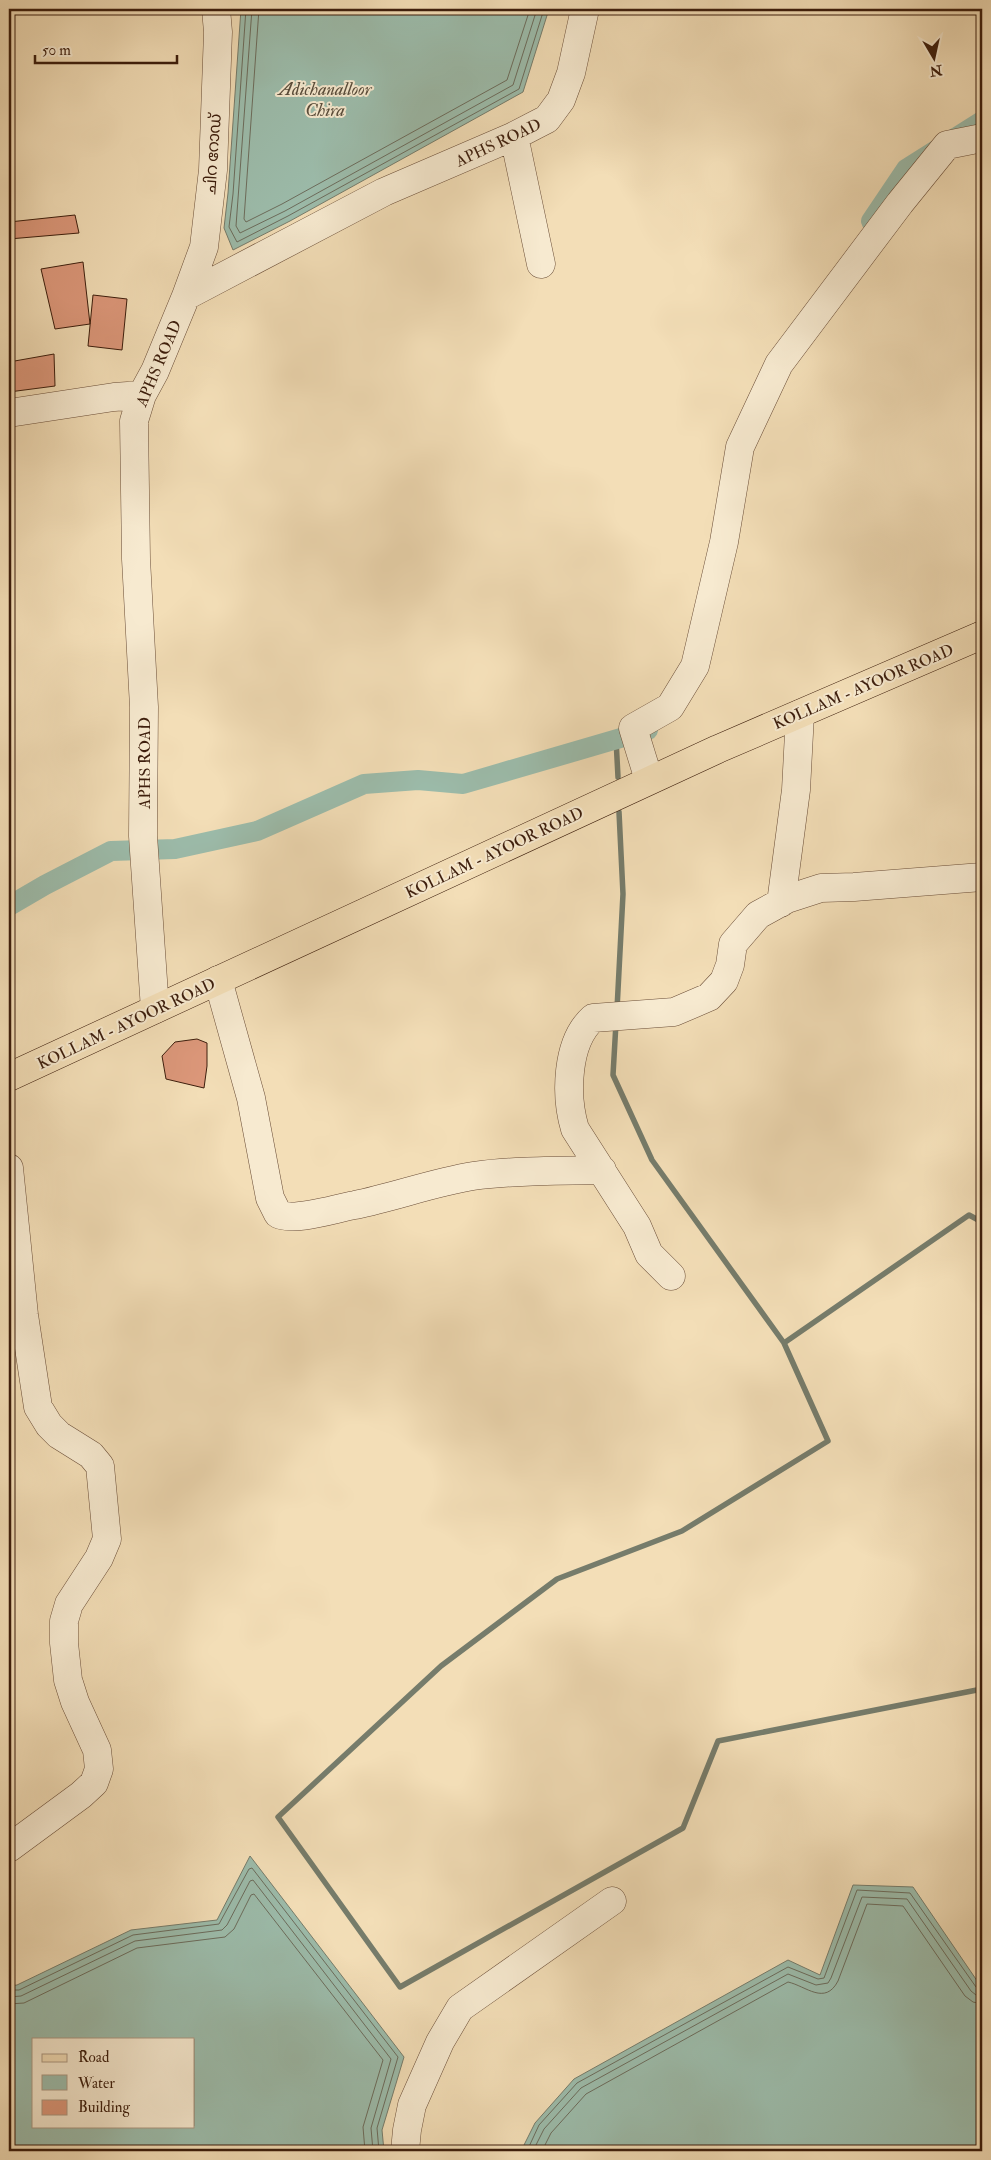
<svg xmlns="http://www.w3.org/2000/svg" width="991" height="2160" font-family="'IM FELL Double Pica','Noto Sans Malayalam',serif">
	<rect width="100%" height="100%" fill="#f3deb7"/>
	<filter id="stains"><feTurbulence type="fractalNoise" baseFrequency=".004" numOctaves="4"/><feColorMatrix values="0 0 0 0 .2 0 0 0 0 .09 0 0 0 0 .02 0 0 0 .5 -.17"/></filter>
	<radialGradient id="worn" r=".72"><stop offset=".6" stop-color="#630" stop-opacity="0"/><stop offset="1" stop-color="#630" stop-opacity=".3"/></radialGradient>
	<path fill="#9cbcab" stroke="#767c6b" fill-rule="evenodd" d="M241,9H549L523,92L290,221L233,250L224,228L228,193Z
		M250,1856L404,2057L382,2130L384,2151H9V1986L17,1985L131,1930L217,1920ZM34,2039H194V2126H34Z
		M853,1885L913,1887L982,1988V2151H521L535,2123L574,2079L788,1960L820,1975Z"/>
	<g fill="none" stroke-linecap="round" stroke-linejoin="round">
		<path stroke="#6c6c5c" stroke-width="1" d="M246,9L233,194L229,227L237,242L288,216L519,89L544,9
			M252,9L236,226L240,233L285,211L513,85L537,9
			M259,9L244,219L246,222L282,204L507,80L530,9
			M9,1990H19L133,1935L219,1924L249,1869L252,1868L398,2057L377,2128L379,2151
			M9,1997L21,1996L135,1941L222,1930L227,1925L250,1881L253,1880L391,2059L371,2128L373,2151
			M9,2004L24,2003L137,1948L225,1937L234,1929L251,1895L254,1894L383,2060L363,2127L365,2151
			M527,2151L539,2125L577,2083L788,1967L818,1979L824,1978L857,1890L910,1893L976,1987L982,1990
			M533,2151L544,2129L581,2088L788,1974L816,1985L828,1983L831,1978L862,1897L907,1899L971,1991L976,1995L982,1996
			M542,2151L551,2133L586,2094L788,1982C806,1986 825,2006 838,1981L867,1904L903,1906L965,1996L973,2002L982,2004"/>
		<path stroke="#767c6b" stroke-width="5.5" d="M616,739L618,777
			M617,1009L623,894L619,812
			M616,1023L613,1075L652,1160L784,1343L828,1441L682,1531L557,1579L441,1666L278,1817L400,1987L683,1828L718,1741L982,1689
			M784,1343L969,1215L982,1222"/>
		<path stroke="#9cbcab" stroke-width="20" d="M871,221L906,169L982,121
			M9,906L45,885L111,851L175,849L257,831L364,784L418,780L463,784L648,730"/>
	</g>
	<path fill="#dd987b" stroke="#3c1d0c" d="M75,215L79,233L9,239V222Z
		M83,262L90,324L55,329L41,269Z
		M93,295L127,299L122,350L88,346Z
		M54,354L55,386L9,392V362Z
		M197,1039L207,1043V1066L204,1088L166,1079L162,1056L175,1042Z"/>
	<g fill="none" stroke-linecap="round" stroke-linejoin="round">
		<defs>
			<path id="minor" d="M514,136L541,264
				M186,296L204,247L213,170L218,32L216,9
				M9,413L114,397L142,395
				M649,780L633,728L670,707L695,666L724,542L740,447L779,364L900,203L947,145L982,138
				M781,903L796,790L800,714
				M218,980L251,1098L270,1198L278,1214C295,1222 336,1208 355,1205C394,1197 435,1182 473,1176C516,1170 560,1171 602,1170
				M155,1009L143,836L144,707L136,559L134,421L142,395L155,371L186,296L384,192L514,136L547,119L561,100L571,73L585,9
				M9,1168L24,1315L38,1407L49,1425L59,1435L91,1455L100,1466L107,1539L99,1558L69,1604L64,1621V1643L68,1680L75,1702L97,1750L99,1769L94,1783L81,1795L9,1848
				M671,1276L649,1254L637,1226L575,1129C565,1096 566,1042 593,1018L674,1012L709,997L724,981L730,965L733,944L758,915L787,899L821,888L854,887L982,877
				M405,2151L407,2130L412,2105L440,2042L460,2008L612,1901"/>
			<path id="major" d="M9,1077L718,749L982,635"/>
		</defs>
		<use href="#minor" stroke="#6a4d37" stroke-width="29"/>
		<use href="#major" stroke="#3c1d0c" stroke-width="29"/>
		<use href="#minor" stroke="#f7ead0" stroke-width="28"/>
		<use href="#major" stroke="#f3deb7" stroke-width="28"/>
	</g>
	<g text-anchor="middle" stroke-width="4" stroke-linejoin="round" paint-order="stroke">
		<g font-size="16" fill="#3c1d0c" stroke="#f7ead0">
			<text transform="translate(498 142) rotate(-25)" y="6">APHS ROAD</text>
			<text transform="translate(212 154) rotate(-86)" y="6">ചിറ റോഡ്</text>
			<text transform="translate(158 363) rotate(-67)" y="6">APHS ROAD</text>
			<text transform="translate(863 686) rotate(-23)" y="6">KOLLAM - AYOOR ROAD</text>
			<text transform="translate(144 763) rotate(-90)" y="6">APHS ROAD</text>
			<text transform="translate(494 852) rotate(-25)" y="6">KOLLAM - AYOOR ROAD</text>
			<text transform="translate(126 1023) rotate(-25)" y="6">KOLLAM - AYOOR ROAD</text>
		</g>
		<g font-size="18" font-style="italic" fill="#594d3c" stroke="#f7ead0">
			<text x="325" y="95">Adichanalloor<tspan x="325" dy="21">Chira</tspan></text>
		</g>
	</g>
	<rect width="991" height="2160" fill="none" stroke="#f3deb7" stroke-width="30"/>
	<rect x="10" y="10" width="971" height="2140" fill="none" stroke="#3c1d0c" stroke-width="2.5"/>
	<rect x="15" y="15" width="961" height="2130" fill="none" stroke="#3c1d0c"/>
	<rect x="32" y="2038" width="162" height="90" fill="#f7ead0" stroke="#ac9882"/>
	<rect x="42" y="2054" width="25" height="8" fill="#f3deb7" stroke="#ac9882"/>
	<text x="78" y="2062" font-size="15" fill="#3c1d0c">Road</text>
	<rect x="42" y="2075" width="25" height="15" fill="#9cbcab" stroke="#ac9882"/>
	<text x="78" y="2088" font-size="15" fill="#3c1d0c">Water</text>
	<rect x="42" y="2100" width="25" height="15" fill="#dd987b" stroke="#ac9882"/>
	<text x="78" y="2112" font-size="15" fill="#3c1d0c">Building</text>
	<g transform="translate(934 58) rotate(171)" stroke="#f7ead0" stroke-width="4" paint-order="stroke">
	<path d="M0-4L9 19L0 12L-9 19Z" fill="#3c1d0c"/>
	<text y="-8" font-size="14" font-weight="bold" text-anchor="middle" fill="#3c1d0c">N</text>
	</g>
	<path d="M35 55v8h142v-8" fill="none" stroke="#3c1d0c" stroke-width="2.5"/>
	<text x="42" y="55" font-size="15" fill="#3c1d0c" stroke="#f7ead0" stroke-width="4" paint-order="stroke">50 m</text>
	<rect width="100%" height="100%" filter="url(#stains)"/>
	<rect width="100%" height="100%" fill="url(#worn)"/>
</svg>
